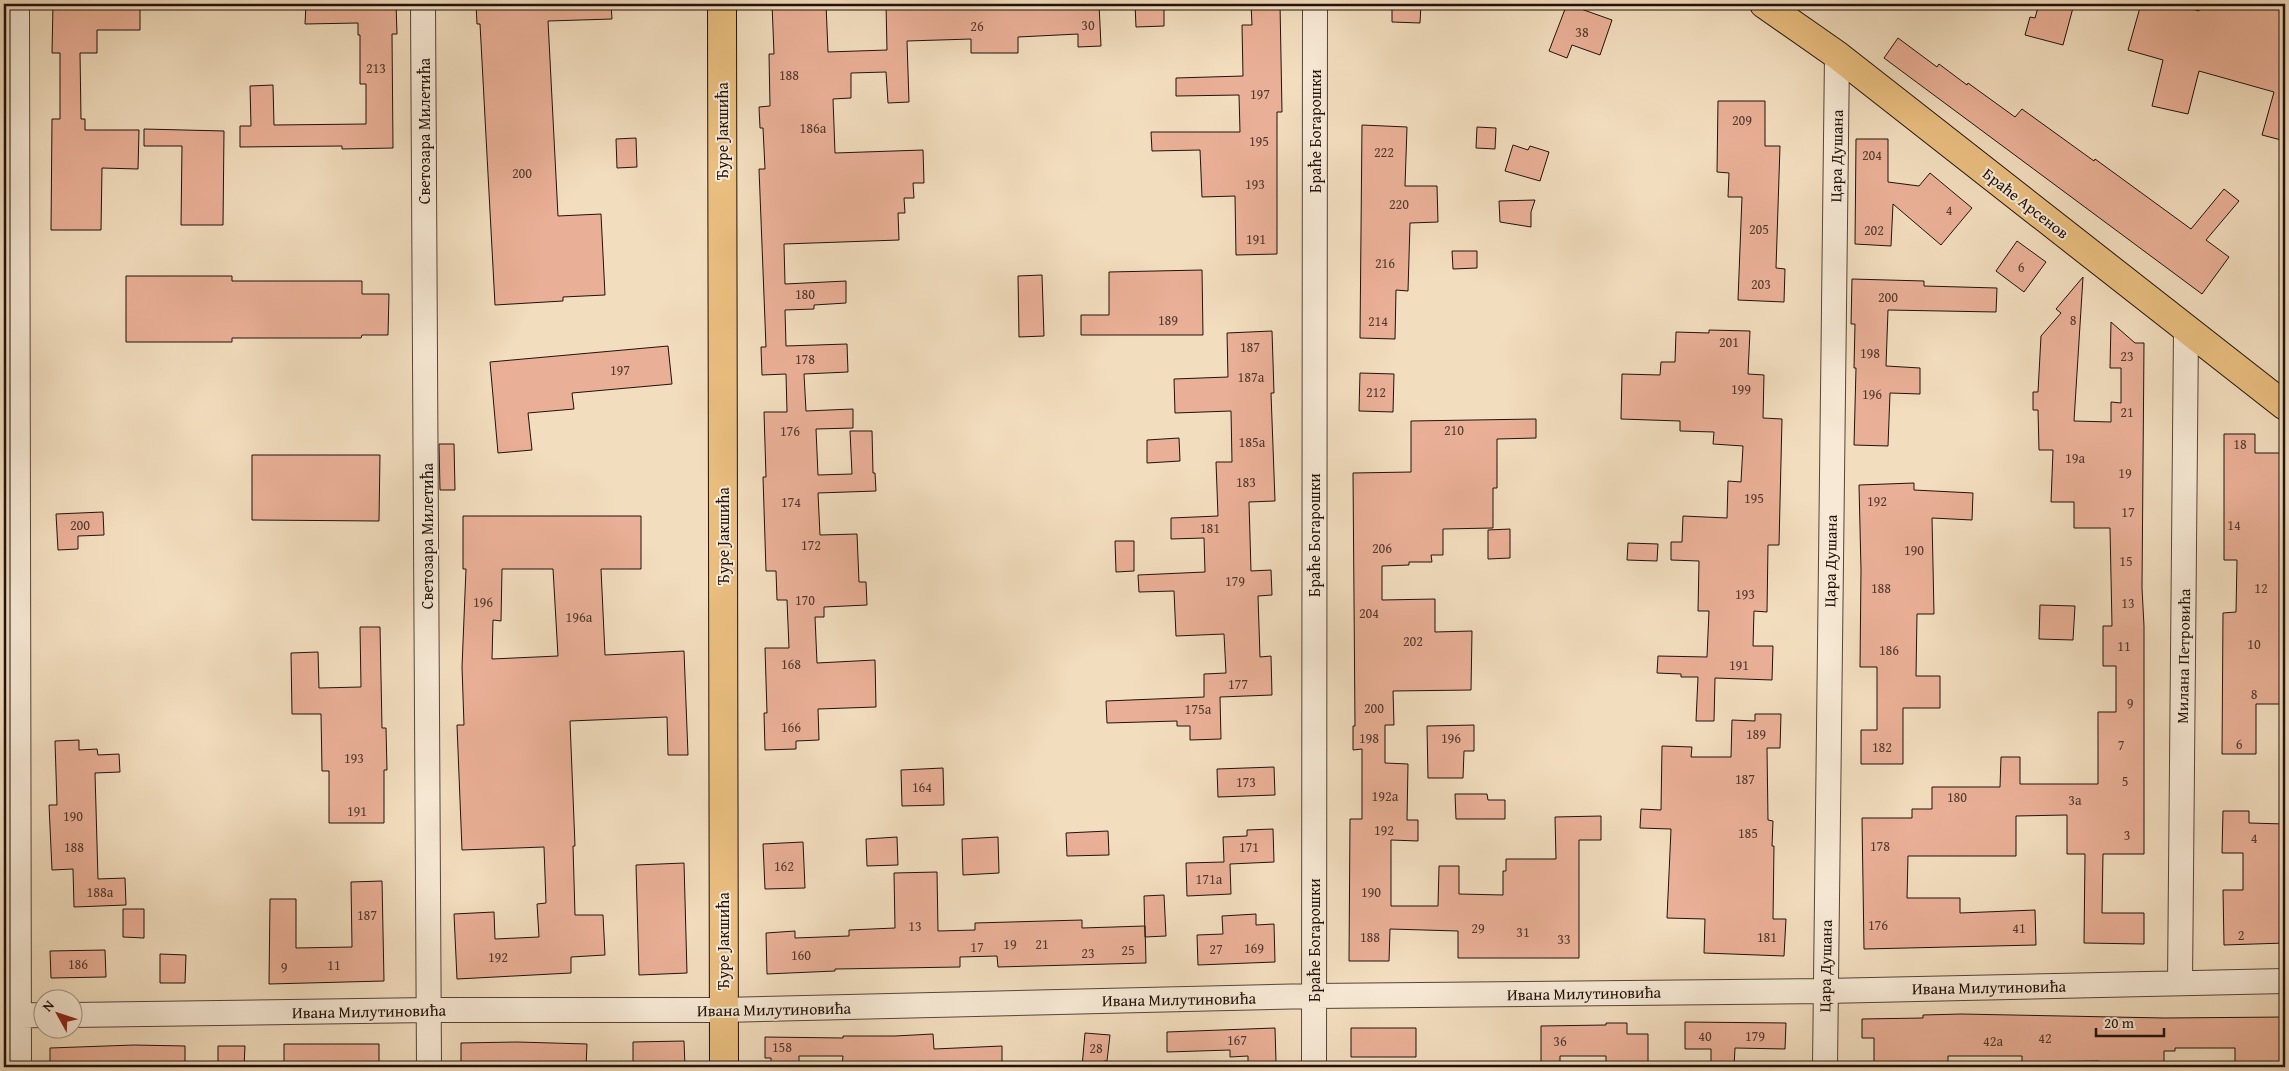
<svg xmlns="http://www.w3.org/2000/svg" width="2289" height="1071" font-family="'Gentium Book Plus',serif">
	<rect width="100%" height="100%" fill="#f2ddbe"/>
	<filter id="stains"><feTurbulence type="fractalNoise" baseFrequency=".004" numOctaves="4"/><feColorMatrix values="0 0 0 0 .2 0 0 0 0 .09 0 0 0 0 .02 0 0 0 .5 -.17"/></filter>
	<radialGradient id="worn" r=".72"><stop offset=".6" stop-color="#630" stop-opacity="0"/><stop offset="1" stop-color="#630" stop-opacity=".3"/></radialGradient>
	<path fill="#eab097" stroke="#21120c" fill-rule="evenodd" d="M53,4H140V30H97V53H80L81,119H85V130H139L138,169L102,168L101,230H51L52,119H60V53H52Z
		M306,4H396L397,34H392L393,148L342,149V146L240,147V126H251L250,86L273,85L274,125L366,124V84H360V35H358V23L305,24Z
		M476,4H611L612,19L548,21L558,216L601,214L605,295L563,297V301L495,305L480,24H477Z
		M772,4H826L828,52L887,50L886,4H1099L1101,46L1078,47V34L1018,37V53H971V39L907,41L909,102L888,103L886,72L851,73V98L833,99L835,153L923,150L924,183H913L914,198H904L905,213H898L899,240L784,244L785,284L846,281V303L814,305V309L785,310L786,346L847,344L848,372L804,374L806,411L853,409V428L816,429L818,475L852,474L850,431H872L873,473H875L876,491L818,493L820,535L857,534L859,582H866L867,605L824,607V617H815L817,663L875,660L876,707L818,709L819,740L796,741V749L765,750L764,713H767L765,648H789L787,600H777L776,571H766L763,477H766L764,412H787L786,374L762,375L761,347H766L759,169H765L763,128H760L759,107L770,106L769,54H774Z
		M1135,4H1164V26L1136,27Z
		M1251,4H1280L1282,112H1277V254L1236,255L1235,196L1202,197L1200,150L1152,151L1151,132H1240L1239,95L1176,96V78L1243,76L1242,25H1252Z
		M1392,4H1421L1420,23L1392,22Z
		M1567,4L1612,20L1600,55L1572,45L1567,58L1549,51Z
		M2039,4H2074L2063,45L2025,35L2030,17L2035,18Z
		M2141,4H2175L2199,11L2201,4H2285V141L2262,135L2274,92L2199,71L2188,114L2152,106L2163,60L2128,50Z
		M1898,38L1937,67L1939,64L1967,85L1968,83L2015,117L2022,109L2094,161L2095,159L2191,229L2224,189L2239,201L2206,240L2229,257L2202,294L1884,58Z
		M1718,101H1765V146H1780L1776,268L1785,269L1784,302L1738,300L1742,197H1728L1729,173L1717,172Z
		M1362,125L1407,127L1405,186H1437L1438,222L1410,223L1408,291L1396,290L1395,339L1360,338Z
		M1477,127L1496,128L1495,149L1476,148Z
		M144,129L224,131L223,225H181L182,146H144Z
		M636,138L637,167L617,168L616,139Z
		M1856,139H1888V182L1919,186L1930,173L1972,208L1941,245L1893,204L1891,246L1855,244Z
		M1513,145L1528,150L1530,146L1549,152L1540,181L1505,171Z
		M1535,200L1531,212V227L1500,222L1499,201Z
		M2017,241L2046,262L2024,292L1996,271Z
		M1452,251H1477V268L1453,269Z
		M1202,270L1203,335H1081V315H1109V272Z
		M1042,275L1044,336L1019,337L1018,276Z
		M126,276H232V281H362V294H389L388,335H362L361,338H232V342H126Z
		M2083,277L2074,421L2111,422V402L2121,403V368H2110L2111,322L2135,343H2144L2142,588L2144,626V854H2103L2102,913H2144V944L2084,943L2085,854H2067V815L2016,816V856H1908L1907,898H1960V913L2035,910L2036,945L1864,949L1862,818H1912V809H1932V787H2000L2001,757H2020V784H2098V712H2116V666H2103V626H2112L2110,528H2074V502H2051L2053,450H2039L2038,410H2033V392H2038L2041,336L2061,313L2056,309Z
		M1852,279L1924,281V286L1997,288L1996,312L1888,310L1886,366L1920,368V394L1890,393L1888,446L1854,445L1856,368H1854L1855,324H1851Z
		M1709,330L1750,331L1748,374L1764,375L1763,418L1782,419L1779,545H1768L1767,612L1754,611L1753,646H1773L1772,680L1715,678L1714,721H1696L1698,677H1681V674L1657,673L1658,656L1707,657L1709,611H1698L1699,561L1671,560V542H1682L1683,516L1727,518L1728,481L1741,482L1743,446L1713,444L1714,432L1680,431V421L1621,419L1622,374L1660,375L1661,362H1675L1676,332L1709,333Z
		M1272,331L1274,393H1271L1275,501L1249,502L1251,571L1271,570L1272,595L1258,596L1260,657L1271,656L1272,695L1220,697L1221,739L1190,740V726H1177V721L1107,723L1106,701L1204,697V674L1226,673L1224,634L1176,636L1174,591L1139,592L1138,575L1205,572L1204,538L1171,539V518L1218,516L1216,462H1232L1231,411L1175,413L1174,379L1228,377L1227,333Z
		M668,346L672,384L572,393L574,409L528,413L532,450L498,453L490,362Z
		M1360,373L1394,374L1393,412L1359,411Z
		M1536,419V438L1497,439V488H1493V528L1443,529V555H1431L1432,562H1409V565L1382,566V600L1435,599V632L1472,631L1471,690L1393,691L1394,725H1385V763L1408,764L1407,820H1418V841L1391,840V906H1438L1439,866H1459V894L1503,895V871H1506V859H1556L1555,817L1601,816V840H1579V958H1458V931L1390,929L1389,961H1349L1350,819H1362V749L1353,750V726H1355L1353,473L1411,472V421Z
		M2224,434H2255V453H2285V704H2256V754H2222L2223,613L2236,612L2237,560H2224Z
		M1179,438L1180,461L1147,463V440Z
		M439,444H454L455,490H440Z
		M252,455H380L379,521L252,520Z
		M1914,483V490L1973,493L1972,520L1932,518L1934,614H1917L1916,676H1940V708H1903V764H1861V730H1877V667H1860L1861,570L1859,485Z
		M103,512L104,535L78,536V549L58,550L56,514Z
		M463,516H641V569H601L605,655L684,651L688,755H668L667,717L570,721L575,846H573L575,915H603L605,955L571,957V973L457,979L454,914L494,912L495,939L539,937L537,904L546,903L544,847L462,850L457,725H464L462,667L466,569H463ZM502,569H553L558,656L492,659L493,620L501,621Z
		M1510,529V558L1488,559V530Z
		M1115,541H1134V571L1116,572Z
		M1628,543L1658,544L1657,561L1627,560Z
		M2040,605L2075,606L2073,640L2039,639Z
		M360,627H380L382,728H386L387,770H384V823H329V771H322L321,714H292L291,653L318,652L319,688L361,687Z
		M1755,714H1781L1780,748H1767L1768,820L1773,821L1772,846H1774L1773,919H1786L1784,956L1704,953L1705,919L1667,918L1671,829L1640,828L1641,809L1661,810L1662,746L1692,747L1691,757H1731L1732,720L1755,721Z
		M1474,725V751H1464L1463,778H1428L1427,726Z
		M79,740V750L97,749L98,755L119,754L120,772L95,773L98,879L125,878L126,905L74,907L73,869L52,870L49,805H57L55,741Z
		M1274,767L1275,795L1218,797L1217,769Z
		M943,768L944,805L902,806L901,770Z
		M1455,794H1487L1488,800H1505V819H1456Z
		M2223,811H2249V823L2285,824L2282,915H2285V943L2224,945L2223,890H2243V853H2222Z
		M1273,829L1274,862L1230,864L1231,894L1187,896L1186,863L1224,862L1223,837L1247,836V830Z
		M1108,831L1109,855L1067,856L1066,833Z
		M897,837L898,865L867,866L866,839Z
		M998,837L999,873L963,875L962,839Z
		M803,842L805,888L765,889L763,844Z
		M684,863L687,973L639,975L636,865Z
		M937,872L938,931L975,930V923L1082,920V928L1145,926L1146,963L998,967L997,956L960,957V967L835,969V971L767,974L766,933L795,931V938L849,936V930L895,928L894,873Z
		M382,881L384,981L269,984L270,899H296V948L352,947L351,882Z
		M1164,895L1166,936L1145,937L1144,896Z
		M123,909H144V938L123,937Z
		M1256,914V925L1274,924L1275,962L1198,965L1197,935L1223,934L1222,916Z
		M105,950L106,977L51,978L50,951Z
		M160,954L186,955L185,983H160Z
		M1961,1014L2164,1018L2285,1017V1067H2235V1048H2175V1051H2164V1067H2099V1061L2022,1062V1056H1948V1063H1874V1038H1862V1019L1923,1018V1015Z
		M1685,1022L1786,1023L1785,1049L1735,1048L1734,1067H1711V1049H1685Z
		M1606,1023H1627V1034H1648V1067H1606V1056H1560V1067H1541V1026L1606,1025Z
		M1275,1028L1276,1062L1248,1063V1056L1230,1057V1050L1167,1052V1032Z
		M1351,1028H1416V1057H1351Z
		M1085,1033L1110,1035L1107,1061H1104V1067H1082Z
		M933,1034L934,1049L1002,1046V1067H842L843,1056H799V1067H771V1058H765V1037L843,1038V1036H895Z
		M684,1041L685,1067H633V1042Z
		M517,1042L587,1044L586,1067H461V1043Z
		M284,1044H379V1067H284Z
		M134,1045L185,1046V1067H50V1048Z
		M218,1046H245L244,1067H218Z"/>
	<g fill="none" stroke-linecap="round" stroke-linejoin="round">
		<defs>
			<path id="minor" d="M17,4L19,1067
				M423,4L429,1067
				M2180,983L2186,329
				M72,1015L430,1010H723L1314,996L1825,991L2285,981
				M4,1016L42,1015
				M1314,1067L1315,4
				M1825,1067L1837,55"/>
			<path id="major" d="M722,4L724,1067
				M1764,4L1837,55L2285,406"/>
		</defs>
		<use href="#minor" stroke="#554538" stroke-width="26"/>
		<use href="#major" stroke="#21120c" stroke-width="30"/>
		<use href="#minor" stroke="#f7e9d5" stroke-width="24"/>
		<use href="#major" stroke="#e9be7f" stroke-width="28"/>
	</g>
	<g text-anchor="middle" stroke-width="4" stroke-linejoin="round" paint-order="stroke">
		<g font-size="14" fill="#533a2f">
			<text x="1088" y="30">30</text>
			<text x="977" y="31">26</text>
			<text x="1582" y="37">38</text>
			<text x="376" y="73">213</text>
			<text x="789" y="80">188</text>
			<text x="1260" y="99">197</text>
			<text x="1742" y="125">209</text>
			<text x="813" y="133">186a</text>
			<text x="1259" y="146">195</text>
			<text x="1384" y="157">222</text>
			<text x="1872" y="160">204</text>
			<text x="522" y="178">200</text>
			<text x="1255" y="189">193</text>
			<text x="1399" y="209">220</text>
			<text x="1949" y="215">4</text>
			<text x="1759" y="234">205</text>
			<text x="1874" y="235">202</text>
			<text x="1256" y="244">191</text>
			<text x="1385" y="268">216</text>
			<text x="2021" y="272">6</text>
			<text x="1761" y="289">203</text>
			<text x="805" y="299">180</text>
			<text x="1888" y="302">200</text>
			<text x="1168" y="325">189</text>
			<text x="2073" y="325">8</text>
			<text x="1378" y="326">214</text>
			<text x="1729" y="347">201</text>
			<text x="1250" y="352">187</text>
			<text x="1870" y="358">198</text>
			<text x="2127" y="361">23</text>
			<text x="805" y="364">178</text>
			<text x="620" y="375">197</text>
			<text x="1251" y="382">187a</text>
			<text x="1741" y="394">199</text>
			<text x="1376" y="397">212</text>
			<text x="1872" y="399">196</text>
			<text x="2127" y="417">21</text>
			<text x="1454" y="435">210</text>
			<text x="790" y="436">176</text>
			<text x="1252" y="447">185a</text>
			<text x="2240" y="449">18</text>
			<text x="2075" y="463">19a</text>
			<text x="2125" y="478">19</text>
			<text x="1246" y="487">183</text>
			<text x="1754" y="503">195</text>
			<text x="1877" y="506">192</text>
			<text x="791" y="507">174</text>
			<text x="2128" y="517">17</text>
			<text x="80" y="530">200</text>
			<text x="2234" y="530">14</text>
			<text x="1210" y="533">181</text>
			<text x="811" y="550">172</text>
			<text x="1382" y="553">206</text>
			<text x="1914" y="555">190</text>
			<text x="2126" y="566">15</text>
			<text x="1235" y="586">179</text>
			<text x="1881" y="593">188</text>
			<text x="2261" y="593">12</text>
			<text x="1745" y="599">193</text>
			<text x="805" y="605">170</text>
			<text x="483" y="607">196</text>
			<text x="2128" y="608">13</text>
			<text x="1369" y="618">204</text>
			<text x="579" y="622">196a</text>
			<text x="1413" y="646">202</text>
			<text x="2254" y="649">10</text>
			<text x="2124" y="651">11</text>
			<text x="1889" y="655">186</text>
			<text x="791" y="669">168</text>
			<text x="1739" y="670">191</text>
			<text x="1238" y="689">177</text>
			<text x="2254" y="699">8</text>
			<text x="2130" y="708">9</text>
			<text x="1374" y="713">200</text>
			<text x="1198" y="714">175a</text>
			<text x="791" y="732">166</text>
			<text x="1756" y="739">189</text>
			<text x="1369" y="743">198</text>
			<text x="1451" y="743">196</text>
			<text x="2239" y="749">6</text>
			<text x="2121" y="750">7</text>
			<text x="1882" y="752">182</text>
			<text x="354" y="763">193</text>
			<text x="1745" y="784">187</text>
			<text x="2125" y="786">5</text>
			<text x="1246" y="787">173</text>
			<text x="922" y="792">164</text>
			<text x="1385" y="801">192a</text>
			<text x="1957" y="802">180</text>
			<text x="2075" y="805">3a</text>
			<text x="357" y="816">191</text>
			<text x="73" y="821">190</text>
			<text x="1384" y="835">192</text>
			<text x="1748" y="838">185</text>
			<text x="2127" y="840">3</text>
			<text x="2254" y="843">4</text>
			<text x="1880" y="851">178</text>
			<text x="74" y="852">188</text>
			<text x="1249" y="852">171</text>
			<text x="784" y="871">162</text>
			<text x="1209" y="884">171a</text>
			<text x="100" y="897">188a</text>
			<text x="1371" y="897">190</text>
			<text x="367" y="920">187</text>
			<text x="1878" y="930">176</text>
			<text x="915" y="931">13</text>
			<text x="1478" y="933">29</text>
			<text x="2019" y="933">41</text>
			<text x="1523" y="937">31</text>
			<text x="2241" y="940">2</text>
			<text x="1370" y="942">188</text>
			<text x="1767" y="942">181</text>
			<text x="1564" y="944">33</text>
			<text x="1010" y="949">19</text>
			<text x="1042" y="949">21</text>
			<text x="977" y="952">17</text>
			<text x="1254" y="953">169</text>
			<text x="1216" y="954">27</text>
			<text x="1128" y="955">25</text>
			<text x="1088" y="958">23</text>
			<text x="801" y="960">160</text>
			<text x="498" y="962">192</text>
			<text x="78" y="969">186</text>
			<text x="334" y="970">11</text>
			<text x="284" y="972">9</text>
			<text x="1705" y="1041">40</text>
			<text x="1755" y="1041">179</text>
			<text x="2045" y="1043">42</text>
			<text x="1237" y="1045">167</text>
			<text x="1560" y="1046">36</text>
			<text x="1993" y="1046">42a</text>
			<text x="782" y="1052">158</text>
			<text x="1096" y="1053">28</text>
		</g>
		<g font-size="16" fill="#21120c" stroke="#f7e9d5">
			<text transform="translate(424 131) rotate(-90)" y="6">Светозара Милетића</text>
			<text transform="translate(722 131) rotate(-90)" y="6">Ђуре Јакшића</text>
			<text transform="translate(1315 131) rotate(-90)" y="6">Браће Богарошки</text>
			<text transform="translate(1836 156) rotate(-89)" y="6">Цара Душана</text>
			<text transform="translate(2026 203) rotate(38)" y="6">Браће Арсенов</text>
			<text transform="translate(1314 535) rotate(-90)" y="6">Браће Богарошки</text>
			<text transform="translate(427 536) rotate(-90)" y="6">Светозара Милетића</text>
			<text transform="translate(723 536) rotate(-90)" y="6">Ђуре Јакшића</text>
			<text transform="translate(1830 561) rotate(-89)" y="6">Цара Душана</text>
			<text transform="translate(2183 656) rotate(-89)" y="6">Милана Петровића</text>
			<text transform="translate(1314 940) rotate(-90)" y="6">Браће Богарошки</text>
			<text transform="translate(723 941) rotate(-90)" y="6">Ђуре Јакшића</text>
			<text transform="translate(1825 966) rotate(-89)" y="6">Цара Душана</text>
			<text transform="translate(1989 987) rotate(-1)" y="6">Ивана Милутиновића</text>
			<text transform="translate(1584 993) rotate(-1)" y="6">Ивана Милутиновића</text>
			<text transform="translate(1179 999) rotate(-1)" y="6">Ивана Милутиновића</text>
			<text transform="translate(774 1009) rotate(-1)" y="6">Ивана Милутиновића</text>
			<text transform="translate(369 1011) rotate(-1)" y="6">Ивана Милутиновића</text>
		</g>
	</g>
	<rect width="2289" height="1071" fill="none" stroke="#f2ddbe" stroke-width="20"/>
	<rect x="5" y="5" width="2279" height="1061" fill="none" stroke="#21120c" stroke-width="2.5"/>
	<rect x="10" y="10" width="2269" height="1051" fill="none" stroke="#21120c"/>
	<g transform="translate(58 1014) rotate(310)"><circle r="24" fill="#f7e9d5" stroke="#a19385"/>
	<path d="M0-4L9 19L0 12L-9 19Z" fill="#8f2418"/>
	<text y="-8" font-size="14" font-weight="bold" text-anchor="middle" fill="#21120c">N</text>
	</g>
	<path d="M2096 1028v8h68v-8" fill="none" stroke="#21120c" stroke-width="2.5"/>
	<text x="2104" y="1028" font-size="15" fill="#21120c" stroke="#f7e9d5" stroke-width="4" paint-order="stroke">20 m</text>
	<rect width="100%" height="100%" filter="url(#stains)"/>
	<rect width="100%" height="100%" fill="url(#worn)"/>
</svg>
